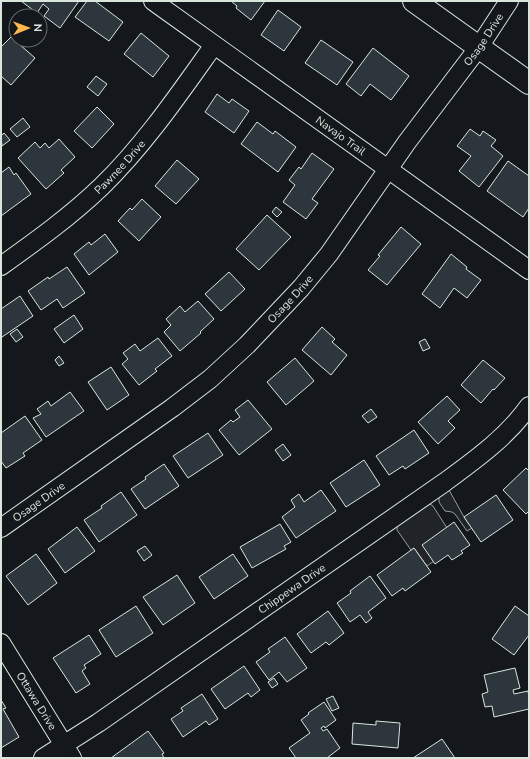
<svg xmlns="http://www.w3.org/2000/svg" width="530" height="759" font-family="'Nunito Sans',sans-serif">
	<rect width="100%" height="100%" fill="#14181c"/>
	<path fill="#202428" stroke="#939e99" d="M449,490L464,517L472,528L467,531L455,514L452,512L445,511L439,502V497Z
		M430,504L433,506L447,528L434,561L427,566L414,548L411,550L397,530V526Z"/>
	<path fill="#2c363c" stroke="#d8e6dc" d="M21,1H79L60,28L44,16L49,9L43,4L37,13Z
		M87,1H95L123,22L109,41L75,17Z
		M231,1H265L251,20L236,8L237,6Z
		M278,10L301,27L284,51L261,35Z
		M141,33L169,56L153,77L124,54Z
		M11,37L35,58L11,85L1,76V47Z
		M321,40L353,62L337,85L305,63Z
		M373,48L409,76L391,100L370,84L361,96L346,84Z
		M96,76L107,84L98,96L87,87Z
		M217,94L229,103L232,99L249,111L234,133L205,112Z
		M97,107L114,124L92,148L74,131Z
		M23,118L30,127L17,137L10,129Z
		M257,122L273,134L275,131L296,147L278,172L241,144Z
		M470,129L480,136L483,131L496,140L491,146L503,156L479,187L459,171L471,156L457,146Z
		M4,133L10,140L2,146L1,136Z
		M59,139L75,157L61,170L64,173L46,189L18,158L35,142L40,148L45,143L49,148Z
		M312,153L334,169L312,199L318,203L306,219L283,202L295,185L289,180L299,167L301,169Z
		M177,160L199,179L176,204L155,186Z
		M508,161L529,176V208L523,217L487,191Z
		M9,167L14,175L16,173L31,194L1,216V173Z
		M142,199L161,217L139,241L118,221L130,208L132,210Z
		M276,207L282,212L277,217L272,212Z
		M267,215L291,237L259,270L236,249Z
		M401,227L421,244L387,285L368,270L380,256L378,255Z
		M105,234L118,252L89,275L74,254L89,242L91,245Z
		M451,254L467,267L466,269L481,280L467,298L454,288L440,308L422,294Z
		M67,267L85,293L63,308L57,299L41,310L28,291L48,277L49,279Z
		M229,272L245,289L221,311L205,294Z
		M20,296L33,316L2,337L1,335V309Z
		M198,301L214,319L200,332L201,333L180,351L164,332L171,325L166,319L180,306L185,312Z
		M74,315L83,329L64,343L54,329Z
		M322,327L335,339L332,342L347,355L331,375L302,350Z
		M17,329L23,337L16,342L10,334Z
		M158,338L172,356L155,369L157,371L139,385L122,364L128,359L123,353L135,344L140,351Z
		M425,339L430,348L423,351L419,342Z
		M59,356L64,363L59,366L55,360Z
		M295,358L314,381L286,405L267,382Z
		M483,360L505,378L494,390L493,389L481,403L461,385Z
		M111,367L129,395L107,410L88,382Z
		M70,392L84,411L46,437L33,418L41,414L37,409L48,401L51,406Z
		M447,396L460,410L448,421L455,428L438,444L418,422Z
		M248,400L272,429L239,455L219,430L231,420L233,422L240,417L235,410Z
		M371,409L377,417L368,423L362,416Z
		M25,416L42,440L23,453L25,456L6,468L1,461V433Z
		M414,430L429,453L405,469L403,466L389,475L376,456Z
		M208,433L223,455L188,478L173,456Z
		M283,444L291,455L283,461L275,450Z
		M364,460L380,485L346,507L330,483Z
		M164,464L179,486L145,509L131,489L146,479L145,477Z
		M526,468L529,471V511L526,514L503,490Z
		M321,490L336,511L296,538L282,517L295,507L291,500L299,494L304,502Z
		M121,492L137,515L99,542L84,520L102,508L101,506Z
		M496,495L513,520L481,542L464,517Z
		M454,522L470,545L461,551L463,553L452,560L448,555L435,564L422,545Z
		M280,524L291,542L284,546L286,549L252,568L240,547Z
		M77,527L95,551L65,573L48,549Z
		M145,546L152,555L144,561L137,551Z
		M414,548L431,572L405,591L403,588L392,596L377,575Z
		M36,554L57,583L28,605L6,576Z
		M233,554L248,576L214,599L199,577Z
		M177,575L195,603L163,625L143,597Z
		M370,576L386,598L368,612L372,618L366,623L360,615L350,622L337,603L351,593L350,591Z
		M136,606L153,633L116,657L99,630Z
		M515,606L529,616V635L514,655L492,639Z
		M328,611L344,633L329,645L326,642L311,653L297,634Z
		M89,635L101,654L84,665L86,668L82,671L90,684L76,693L53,658Z
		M285,637L307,668L287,682L279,672L269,680L256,662L270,652L268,649Z
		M244,666L260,690L251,697L248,693L225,709L211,689Z
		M515,668L520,688L513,690L514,694L528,691L529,697V709L494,717L492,706L485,707L482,694L488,692L484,675Z
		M274,678L278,684L272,688L268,682Z
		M202,694L218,719L209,725L206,721L183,737L171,719L183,711L181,708Z
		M333,696L339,708L332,711L326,699Z
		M1,700L6,708L3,709L19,737L1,748Z
		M324,702L336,720L325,728L324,726L321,728L323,731L327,729L340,748L327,758H296L289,748L310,733L301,720L309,714L308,713Z
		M376,721L400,723L398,748L352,744L353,723L376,725Z
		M148,731L164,753L162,754L164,758H111Z
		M442,739L455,758H413Z"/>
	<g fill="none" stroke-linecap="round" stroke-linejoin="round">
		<defs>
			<g id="minor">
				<path id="s1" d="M153,1L529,270"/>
				<path id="s2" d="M1,266C36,241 71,216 102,186C145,144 179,94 214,45"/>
				<path id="s3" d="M1,528L172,408L210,379L247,345L301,288L329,254L407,142L479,47L509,1"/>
				<path id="s4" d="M1,643L72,758"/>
				<path id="s5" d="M43,758L98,723L445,482C475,460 507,437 529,406"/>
			</g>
			<path id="major" d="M414,1L529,83"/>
		</defs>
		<use href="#minor" stroke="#d8e6dc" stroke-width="20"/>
		<use href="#major" stroke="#d8e6dc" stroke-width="24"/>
		<use href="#minor" stroke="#14181c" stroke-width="18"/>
		<use href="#major" stroke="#14181c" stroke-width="22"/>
	</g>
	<g text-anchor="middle" stroke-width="3" stroke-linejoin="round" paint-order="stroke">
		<g font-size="11" fill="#d8e6dc" stroke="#14181c">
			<text dy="4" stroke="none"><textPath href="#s3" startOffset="694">Osage Drive</textPath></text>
			<text dy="4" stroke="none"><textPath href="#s1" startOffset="231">Navajo Trail</textPath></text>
			<text dy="4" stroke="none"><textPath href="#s2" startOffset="155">Pawnee Drive</textPath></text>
			<text dy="4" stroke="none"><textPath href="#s3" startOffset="370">Osage Drive</textPath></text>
			<text dy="4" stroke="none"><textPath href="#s3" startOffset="46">Osage Drive</textPath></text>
			<text dy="4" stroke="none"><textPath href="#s5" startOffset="301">Chippewa Drive</textPath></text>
			<text dy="4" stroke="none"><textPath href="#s4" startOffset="68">Ottawa Drive</textPath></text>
		</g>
	</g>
	<rect width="530" height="759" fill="none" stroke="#d8e6dc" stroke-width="4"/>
	<g transform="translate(28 28) rotate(89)"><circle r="19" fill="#14181c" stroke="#626a69"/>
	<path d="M0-3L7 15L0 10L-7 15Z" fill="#ffb74d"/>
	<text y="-6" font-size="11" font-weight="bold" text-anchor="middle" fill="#d8e6dc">N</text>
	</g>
</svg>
